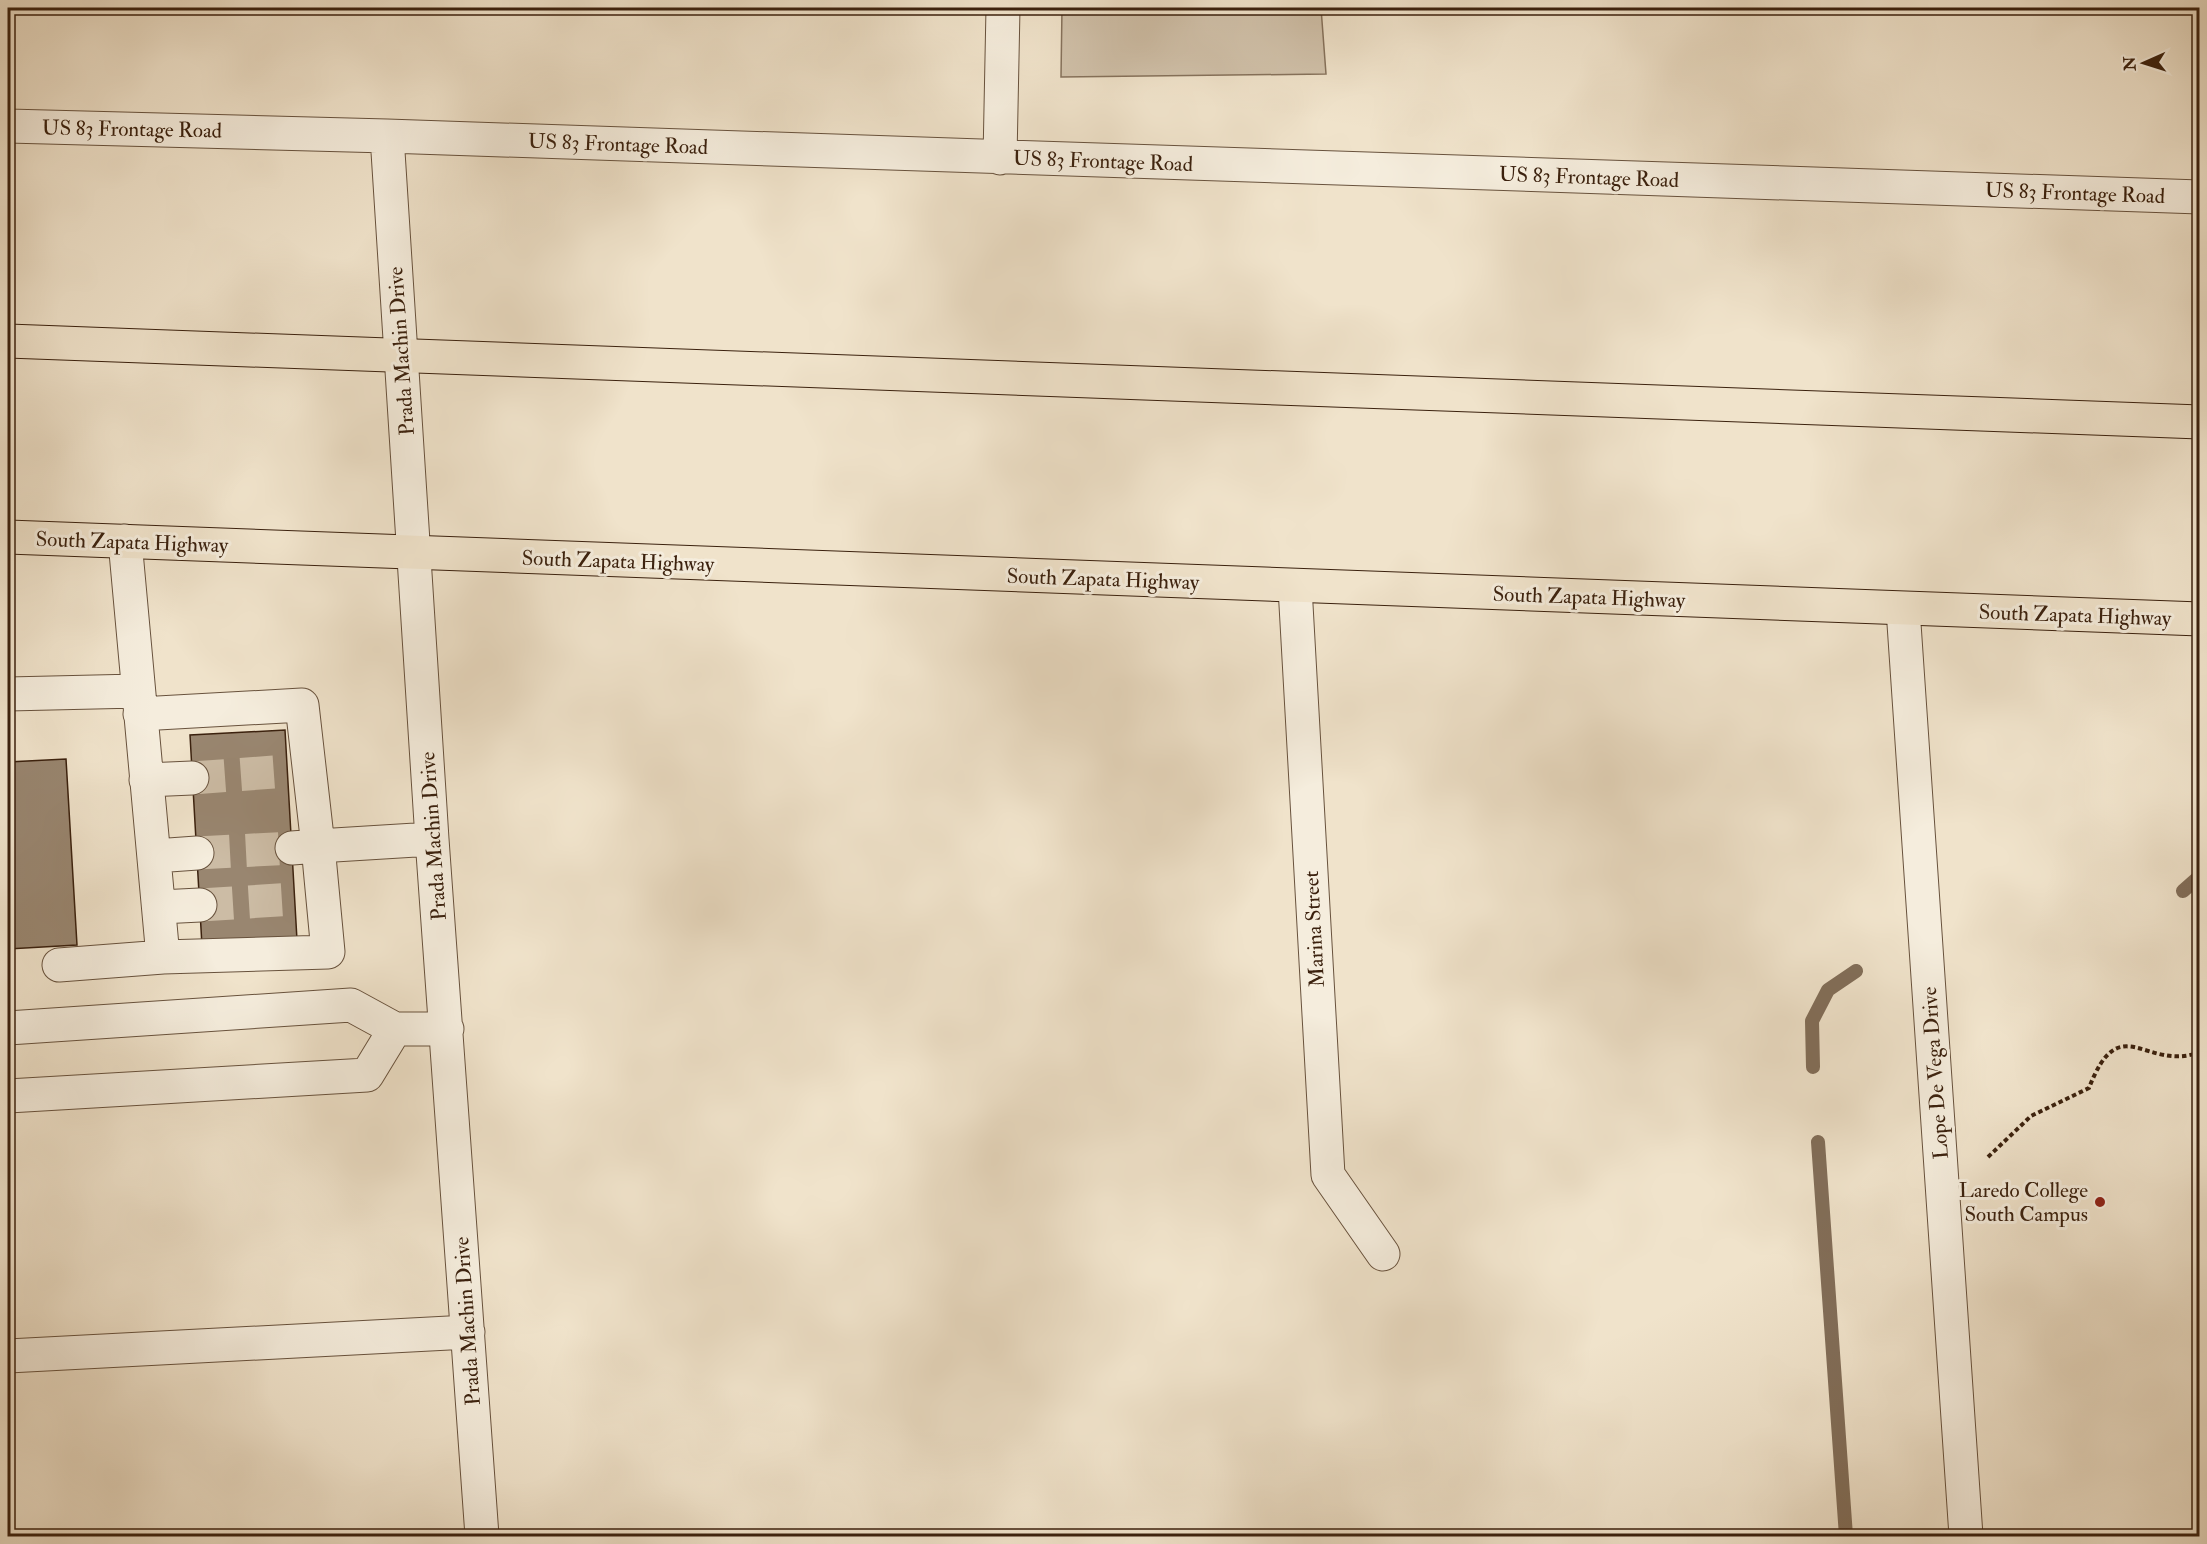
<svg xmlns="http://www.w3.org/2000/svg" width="2207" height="1544" font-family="'IM FELL Double Pica',serif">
	<rect width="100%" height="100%" fill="#f0e3cb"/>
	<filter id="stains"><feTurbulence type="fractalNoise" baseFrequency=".00333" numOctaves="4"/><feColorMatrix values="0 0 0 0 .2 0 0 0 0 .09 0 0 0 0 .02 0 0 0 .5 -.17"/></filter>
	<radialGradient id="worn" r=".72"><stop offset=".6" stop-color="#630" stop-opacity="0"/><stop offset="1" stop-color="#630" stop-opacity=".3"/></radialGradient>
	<path fill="#d1c2ab" stroke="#86725c" stroke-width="1.5" d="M1062,8H1321L1326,74L1061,77Z"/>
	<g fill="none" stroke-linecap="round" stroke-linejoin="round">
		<path stroke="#826e59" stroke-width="14" d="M2183,891L2200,876
			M1813,1067L1812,1021L1828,990L1856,971
			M1818,1142L1846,1536"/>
	</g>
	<path fill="#998670" stroke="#3b210e" stroke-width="1.5" d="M285,730L297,940L202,946L190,735Z
		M66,759L77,945L8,949V762Z"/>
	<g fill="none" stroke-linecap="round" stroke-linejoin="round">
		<path stroke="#ccbca5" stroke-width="33" stroke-dasharray="33 16" stroke-linecap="butt" d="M192,778L288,771
			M197,853L292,848
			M200,905L295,899"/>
		<defs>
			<path id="minor" d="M8,126L387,136L2200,197
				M387,136L432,839L482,1536
				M1000,158L1003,8
				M125,541L163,957
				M1295,587L1328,1175L1383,1254
				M1903,609L1966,1536
				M8,694L138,691
				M140,714L302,705L318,846L432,839
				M146,780L192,778
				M155,856L197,853
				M160,907L200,905
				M59,965L163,957L328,952L318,846L292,848
				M8,1028L351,1005L395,1029H447
				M8,1096L367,1075L395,1029
				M8,1356L468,1332"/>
			<path id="major" d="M8,341L2200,422
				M8,537L2200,619"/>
		</defs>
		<use href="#minor" stroke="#68523d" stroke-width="35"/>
		<use href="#major" stroke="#3b210e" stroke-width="35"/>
		<path stroke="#3b210e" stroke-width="4" stroke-dasharray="4.5 3" stroke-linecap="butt" d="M1988,1157L2031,1116L2089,1088C2120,1007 2146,1073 2200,1052"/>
		<use href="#minor" stroke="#f5eddd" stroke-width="33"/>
		<use href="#major" stroke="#f0e3cb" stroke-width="33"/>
	</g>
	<circle fill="#8f2418" stroke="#f5eddd" stroke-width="2" cx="2100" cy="1202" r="6"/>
	<g text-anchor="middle" stroke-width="6" stroke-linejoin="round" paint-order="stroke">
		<g font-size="21" fill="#3b210e" stroke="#f5eddd">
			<text transform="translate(132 129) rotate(1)" y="7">US 83 Frontage Road</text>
			<text transform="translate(618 144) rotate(2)" y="7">US 83 Frontage Road</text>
			<text transform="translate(1103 161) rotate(2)" y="7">US 83 Frontage Road</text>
			<text transform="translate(1589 177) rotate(2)" y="7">US 83 Frontage Road</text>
			<text transform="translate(2075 193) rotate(2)" y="7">US 83 Frontage Road</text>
			<text transform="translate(401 351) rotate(-94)" y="7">Prada Machin Drive</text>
			<text transform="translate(132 542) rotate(2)" y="7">South Zapata Highway</text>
			<text transform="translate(618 561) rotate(2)" y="7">South Zapata Highway</text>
			<text transform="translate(1103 579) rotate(2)" y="7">South Zapata Highway</text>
			<text transform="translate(1589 597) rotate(2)" y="7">South Zapata Highway</text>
			<text transform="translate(2075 615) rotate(2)" y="7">South Zapata Highway</text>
			<text transform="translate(433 836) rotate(-94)" y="7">Prada Machin Drive</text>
			<text transform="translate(1314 929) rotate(-93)" y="7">Marina Street</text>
			<text transform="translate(1935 1073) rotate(-94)" y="7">Lope De Vega Drive</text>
			<text transform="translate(467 1321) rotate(-94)" y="7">Prada Machin Drive</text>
		</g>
		<g font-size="21" fill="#3b210e" stroke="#f5eddd" text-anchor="end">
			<text x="2088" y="1197">Laredo College<tspan x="2088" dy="24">South Campus</tspan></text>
		</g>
	</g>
	<rect width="2207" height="1544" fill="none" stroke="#f0e3cb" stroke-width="30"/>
	<rect x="9" y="9" width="2189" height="1526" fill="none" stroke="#3b210e" stroke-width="3"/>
	<rect x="15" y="15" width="2177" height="1514" fill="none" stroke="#3b210e" stroke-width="1.5"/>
	<g transform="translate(2144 63) rotate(267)" stroke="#f5eddd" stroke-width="4.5" paint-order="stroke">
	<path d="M0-4.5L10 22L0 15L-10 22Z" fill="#3b210e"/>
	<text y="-9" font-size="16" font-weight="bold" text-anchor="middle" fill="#3b210e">N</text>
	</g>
	<rect width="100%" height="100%" filter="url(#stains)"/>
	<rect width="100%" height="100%" fill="url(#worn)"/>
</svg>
